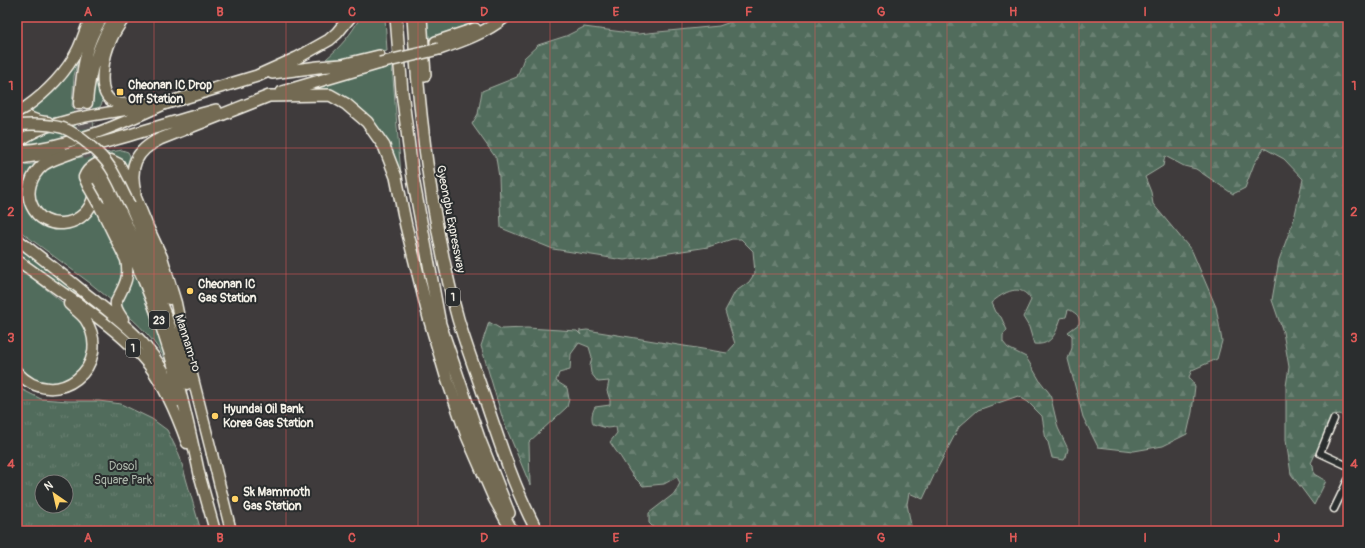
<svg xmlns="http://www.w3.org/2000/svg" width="1365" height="548" font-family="Pangolin,sans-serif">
	<defs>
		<pattern id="forest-firs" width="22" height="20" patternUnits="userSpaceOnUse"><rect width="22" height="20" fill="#516c5b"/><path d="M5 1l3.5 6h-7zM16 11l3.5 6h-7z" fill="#6b8173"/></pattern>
		<pattern id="park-tufts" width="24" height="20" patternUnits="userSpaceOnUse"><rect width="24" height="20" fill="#516c5b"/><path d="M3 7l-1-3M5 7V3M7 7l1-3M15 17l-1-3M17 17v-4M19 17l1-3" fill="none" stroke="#6b8173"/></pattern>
	</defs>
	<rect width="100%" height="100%" fill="#3f3b3c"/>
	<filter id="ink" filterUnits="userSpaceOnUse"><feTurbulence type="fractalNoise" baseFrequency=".025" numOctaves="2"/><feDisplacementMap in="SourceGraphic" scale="8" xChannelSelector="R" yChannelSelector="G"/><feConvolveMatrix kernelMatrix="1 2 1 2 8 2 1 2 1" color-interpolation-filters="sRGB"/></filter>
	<g filter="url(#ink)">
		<path fill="#516c5b" stroke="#a2aea2" d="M360,17H385L387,51L360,59H326C340,47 352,34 360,17Z
			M425,17H486L455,31L426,39Z
			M80,51L74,76L72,106L74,108L89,107L92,104L95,82L102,53L98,86L104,99L100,107L61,117L45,118L28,112L36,105Z
			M392,66L402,186C392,162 379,120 357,105C352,102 344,98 337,96C330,94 323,93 318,88L320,85Z
			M91,122L94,123L93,127L65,138L21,146L31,139L48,131Z
			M122,150L128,152L130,156L126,169L123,163L84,187L88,196C83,209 78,218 62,218C59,218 56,219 53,218C35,214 30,193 37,178C39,175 44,170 48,167C59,159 107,153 122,150Z
			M40,163L24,191L48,226L93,208L101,214L123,261L125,272L112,301L90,283L17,229V166Z
			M17,244L114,320L140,345H138L114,324L17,253Z
			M130,262L167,359L166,362C157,342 138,323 120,309V302Z
			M17,266L76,313L87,330L89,346L85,362L71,379L52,384L38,382L21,369L17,363Z"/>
		<path fill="url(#forest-firs)" stroke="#a2aea2" d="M737,17H1348V420L1340,414L1334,415L1311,463L1313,465L1314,474L1326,481L1314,505L1291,474L1286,440V386L1289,367L1283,332L1272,300L1279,260L1294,219L1303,179L1284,159L1264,148L1254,164L1245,188L1233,194L1196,169L1184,166L1165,156L1163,166L1145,177L1151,192L1153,204L1192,251L1216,307L1222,341L1217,359L1192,370L1189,377L1195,386L1192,412L1187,434L1163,446L1134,451L1098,447L1083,417L1068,359L1072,348V336L1068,332L1079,324C1080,316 1077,314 1070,310H1068L1066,317L1061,318C1056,333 1052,346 1034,344L1029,327L1023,317L1031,300C1021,282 1004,292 991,303L995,312L1001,317L1007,330L1003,335V342L1008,348L1026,357L1040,381L1050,394L1058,428L1068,449L1066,457L1064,460L1052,458L1048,442L1046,440L1042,416L1028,402L1018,396L978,410L959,427L936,471L923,499L909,493L907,504L912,531H735L731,527L722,531H657L649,523V513L675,493L680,483L677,477L664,484L643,486L632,475L620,456L616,451L610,442L617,433L616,427L607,428L593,424C591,417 592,413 595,407L610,405V400L607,391L609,381L598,382L591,373L590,366L592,357L589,347L579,343L571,354L570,370L559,373L556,381L567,388L569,399L567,407L529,442L530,485L503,420L481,346L489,322L501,329L527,328L577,331L581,335L579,331L587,330L727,353L735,344L725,311L735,292L749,282L755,273L753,251L741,239H732L708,247L624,260L553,249L501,228L499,177L496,158L472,124L478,114L482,91L517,77L524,58L538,45L566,36L584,27L638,34L719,26L736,20Z"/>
		<path fill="url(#park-tufts)" stroke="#a2aea2" fill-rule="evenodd" d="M17,387L41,399L68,401H99L121,404L152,419L167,430L179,454L201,531H17ZM42,482H66V506H42Z"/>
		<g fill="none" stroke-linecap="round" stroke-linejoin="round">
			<path stroke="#5a5656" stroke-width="10" stroke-dasharray="10 5" stroke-linecap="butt" d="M87,103L88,127L91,142
				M79,104L82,136L94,173"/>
			<defs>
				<path id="minor" d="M1334,419L1320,453L1348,466
					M1334,509L1348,480"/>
				<path id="primary" d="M125,17C120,24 115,31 112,38C105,52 94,94 114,102C125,106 140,103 151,103
					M87,103C89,74 98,42 115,17
					M79,104C81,81 83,58 92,37C95,30 99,23 102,17
					M212,454L231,531
					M200,477L215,531"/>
				<path id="trunk" d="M26,107C46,93 67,72 78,49C83,38 86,27 91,17
					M17,110C25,116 38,122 48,122
					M17,143C49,117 111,113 152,106
					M17,151C70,147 119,125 167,103
					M17,159L62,152
					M101,170C127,224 153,278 173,335C178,351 183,368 187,384
					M95,176C109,213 130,247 145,284C171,346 186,411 200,477
					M88,186L84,177C88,166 100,161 111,160L119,164L130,183L148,227L162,257L176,303L185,347L212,454
					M99,205L126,260C130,278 124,286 116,302C115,309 119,313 123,319
					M130,205L149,250L169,299
					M17,239C39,256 62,274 84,292C126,325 158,348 178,401
					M17,260C38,275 58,290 79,304C104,322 128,340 148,364C164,385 178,418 187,443
					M17,372C55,414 116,366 85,319C80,313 74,309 69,304"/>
				<path id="motorway" d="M396,17L402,92L413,178L440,324L479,438L509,513
					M413,17C419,118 431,221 458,319C466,346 476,372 485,399C500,444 515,490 537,531
					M421,17L425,75
					M436,42L475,29
					M439,49C463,41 485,33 505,17
					M272,73L318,67L342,65L379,56
					M282,92L380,63
					M167,103L257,76L297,58L329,40L337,33L350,17
					M94,173C94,183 96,193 92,202C82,228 44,232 32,206C25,192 31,175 43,165C51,159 64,156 73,152C95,144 118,139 140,132C165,125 190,117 216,110
					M135,193C129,167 135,151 160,139L269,96L330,95L346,104L367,122L384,146L396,177L406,226L429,318L446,376L467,436L494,498L512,531"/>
			</defs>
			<use href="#minor" stroke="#f4f1e8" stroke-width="9"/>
			<use href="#primary" stroke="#f4f1e8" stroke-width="13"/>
			<use href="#trunk" stroke="#f4f1e8" stroke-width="13"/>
			<use href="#motorway" stroke="#f4f1e8" stroke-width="14"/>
			<use href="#minor" stroke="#2a2d2e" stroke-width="6"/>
			<use href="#primary" stroke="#736b52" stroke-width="10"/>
			<use href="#trunk" stroke="#736b52" stroke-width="10"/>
			<use href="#motorway" stroke="#736b52" stroke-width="11"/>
			<defs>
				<path id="trunk-bridge" d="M17,112L26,107
					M17,125C32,124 49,124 63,128C77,133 102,154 110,167C118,179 123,193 130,205
					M88,186L99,205"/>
				<path id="motorway-bridge" d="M380,63L439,49"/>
			</defs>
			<use href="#trunk-bridge" stroke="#f4f1e8" stroke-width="13" stroke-linecap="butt"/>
			<use href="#motorway-bridge" stroke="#f4f1e8" stroke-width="14" stroke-linecap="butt"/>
			<use href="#trunk-bridge" stroke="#736b52" stroke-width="10"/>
			<use href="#motorway-bridge" stroke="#736b52" stroke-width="11"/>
		</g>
	</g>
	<path fill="none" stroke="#de5a58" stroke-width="1" stroke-opacity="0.55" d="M154,17V531M286,17V531M418,17V531M550,17V531M682,17V531M815,17V531M947,17V531M1079,17V531M1211,17V531M17,148H1348M17,274H1348M17,400H1348"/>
	<g fill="#ffd166" stroke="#2a2d2e" stroke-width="1.5">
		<rect x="116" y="88" width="8" height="8" rx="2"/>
		<circle cx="190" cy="291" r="4"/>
		<circle cx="215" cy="416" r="4"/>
		<circle cx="235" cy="499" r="4"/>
	</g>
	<g text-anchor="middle" stroke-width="4" stroke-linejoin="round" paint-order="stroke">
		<g fill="#2a2d2e" stroke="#b7b6b0" stroke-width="1">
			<rect x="446" y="288" width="14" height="18" rx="3"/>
			<rect x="149" y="311" width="20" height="18" rx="3"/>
			<rect x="126" y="339" width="14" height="18" rx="3"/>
		</g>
		<g font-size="11" font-weight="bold" fill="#f4f1e8">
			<text x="453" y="301">1</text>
			<text x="159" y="324">23</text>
			<text x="133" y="352">1</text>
		</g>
		<g font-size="12" font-weight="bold" fill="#f4f1e8" stroke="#2a2d2e" text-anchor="start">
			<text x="128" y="89">Cheonan IC Drop<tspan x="128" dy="14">Off Station</tspan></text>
			<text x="198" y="288">Cheonan IC<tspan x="198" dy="14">Gas Station</tspan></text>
			<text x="223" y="413">Hyundai Oil Bank<tspan x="223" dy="14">Korea Gas Station</tspan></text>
			<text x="243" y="496">Sk Mammoth<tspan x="243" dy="14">Gas Station</tspan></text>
		</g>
		<g font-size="12" fill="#f4f1e8" stroke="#2a2d2e">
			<text transform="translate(451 219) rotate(79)" y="4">Gyeongbu Expressway</text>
			<text transform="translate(188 343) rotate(72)" y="4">Mannam-ro</text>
		</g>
		<g font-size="12" fill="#abb5a9" stroke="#2a2d2e">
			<text x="123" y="470">Dosol<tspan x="123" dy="14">Square Park</tspan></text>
		</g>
	</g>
	<rect width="1365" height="548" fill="none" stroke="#2a2d2e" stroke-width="44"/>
	<g transform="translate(54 494) rotate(326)"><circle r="19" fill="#2a2d2e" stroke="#7b7b78"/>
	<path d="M0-3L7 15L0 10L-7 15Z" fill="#ffd166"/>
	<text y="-6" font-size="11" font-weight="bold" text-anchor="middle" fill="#f4f1e8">N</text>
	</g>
	<rect x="22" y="22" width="1321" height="504" fill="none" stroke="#de5a58" stroke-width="1.5"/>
	<g font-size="13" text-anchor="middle" font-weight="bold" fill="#de5a58">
		<text x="88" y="16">A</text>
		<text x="220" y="16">B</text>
		<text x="352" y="16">C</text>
		<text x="484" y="16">D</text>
		<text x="616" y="16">E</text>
		<text x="749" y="16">F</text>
		<text x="881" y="16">G</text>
		<text x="1013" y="16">H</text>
		<text x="1145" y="16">I</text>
		<text x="1277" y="16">J</text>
		<text x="11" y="90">1</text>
		<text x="1354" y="90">1</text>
		<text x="11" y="216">2</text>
		<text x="1354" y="216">2</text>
		<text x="11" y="342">3</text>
		<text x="1354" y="342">3</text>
		<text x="11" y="468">4</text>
		<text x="1354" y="468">4</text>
		<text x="88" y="542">A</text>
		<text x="220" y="542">B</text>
		<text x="352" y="542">C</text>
		<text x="484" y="542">D</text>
		<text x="616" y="542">E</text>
		<text x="749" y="542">F</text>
		<text x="881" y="542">G</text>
		<text x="1013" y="542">H</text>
		<text x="1145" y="542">I</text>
		<text x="1277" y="542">J</text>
	</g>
</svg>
